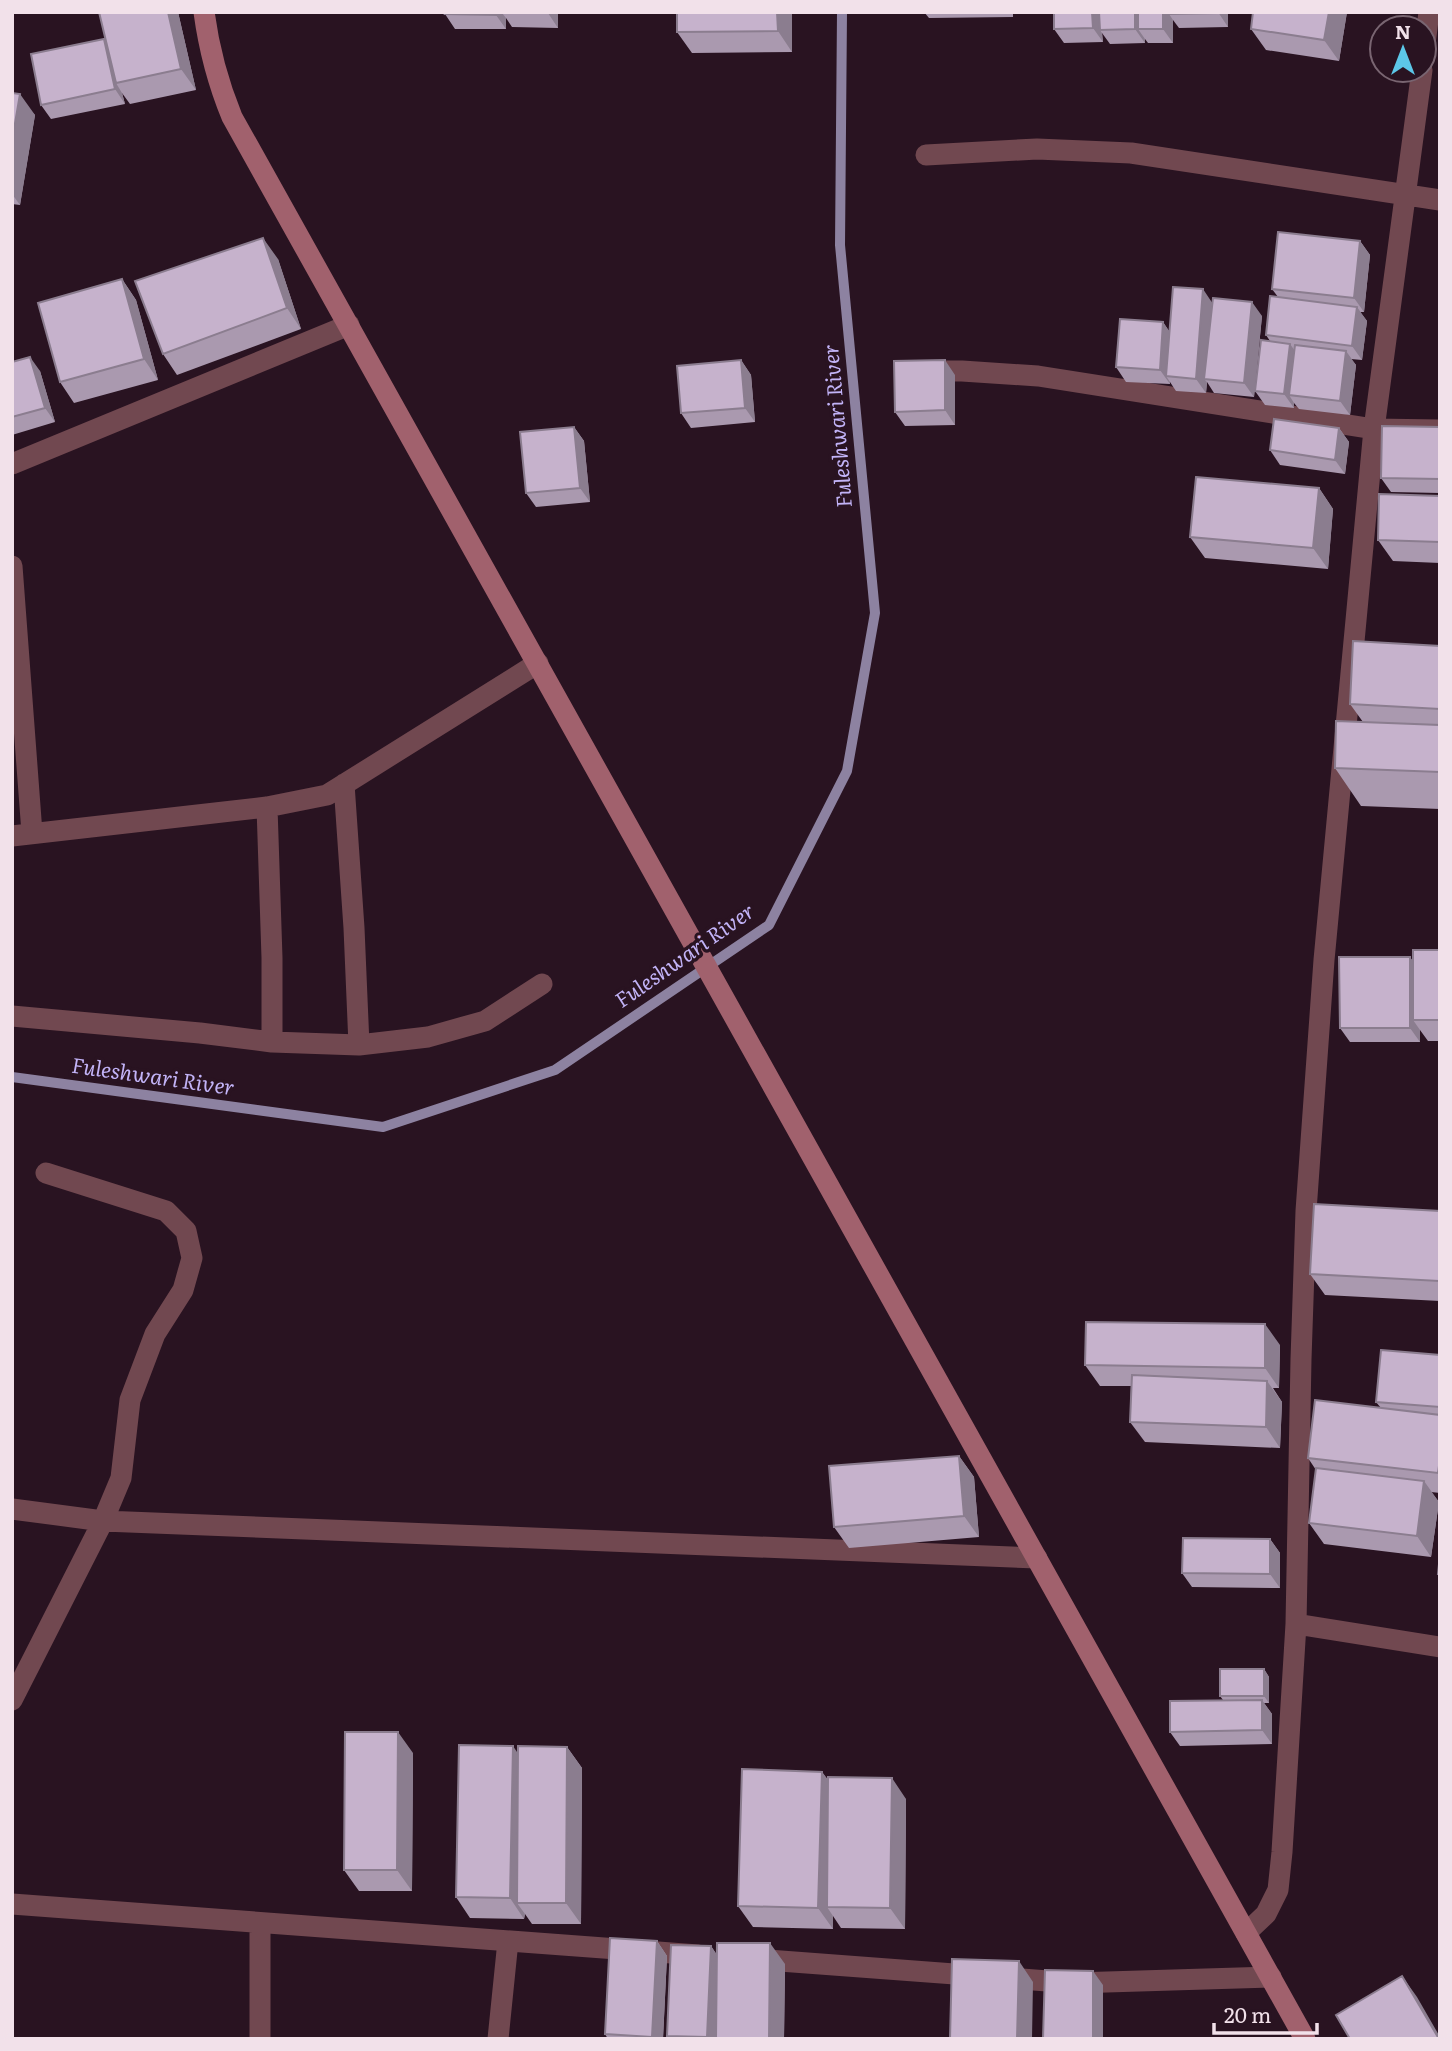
<svg xmlns="http://www.w3.org/2000/svg" width="1452" height="2051" font-family="Literata,serif">
	<rect width="100%" height="100%" fill="#291321"/>
	<g fill="none" stroke-linecap="round" stroke-linejoin="round">
		<path stroke="#8d82a1" stroke-width="10" d="M12,1077L383,1127L555,1070L769,925L847,771L875,613L840,245L842,12"/>
		<path stroke="#714850" stroke-width="21" d="M1424,52L1429,12
			M926,155L1037,149L1131,153L1440,200
			M923,371H962L1038,376L1374,429L1440,430
			M12,464L349,325
			M12,566L32,833
			M344,784L354,928L359,1045
			M267,807L272,958V1042
			M12,836L267,807L327,795L538,663
			M12,1016L200,1033L272,1042L359,1045L428,1037L485,1021L542,984
			M12,1509L103,1521L1037,1558
			M1296,1624L1440,1647
			M12,1700L103,1521L121,1478L130,1400L155,1334L183,1290L192,1258L186,1231L166,1211L46,1173
			M12,1904L698,1955
			M260,1923V2039
			M1246,1933L1266,1914L1278,1890L1282,1852L1296,1624L1301,1359L1306,1211L1324,960L1374,429L1422,70
			M754,1959L1074,1983L1271,1977
			M498,2039L508,1941"/>
		<path stroke="#a1616d" stroke-width="21" d="M204,12C209,49 218,83 232,117L1305,2039"/>
	</g>
	<path fill="#aa99af" d="M99,12H178L196,90L130,104L122,93L125,104L51,119L41,105L106,41Z
		M446,12H558V28L512,27L506,18V29H455L445,14Z
		M677,12H792V52L692,53L677,32Z
		M924,12H1013V17L929,18Z
		M1054,12H1228V27L1179,28L1173,20V43H1148L1145,39V43L1110,44L1102,33L1103,42L1064,43L1054,29Z
		M1347,12L1339,61L1266,50L1251,29Z
		M12,93L35,115L20,205L12,204Z
		M1360,241L1370,255L1364,312H1360L1367,321L1362,360L1351,359L1356,365L1350,415L1299,409L1294,403V408L1265,405L1255,391L1270,341L1266,335L1278,297L1272,289Z
		M278,259L301,329L177,375L163,354Z
		M122,279L136,300L158,380L74,403L60,382Z
		M1212,303L1262,316L1254,397L1214,393L1207,382L1206,393L1176,391L1170,382V384L1126,382L1116,367L1163,322L1169,331Z
		M741,360L751,375L755,422L691,428L681,413Z
		M12,362L40,371L55,422L12,435Z
		M955,375V425L905,426L895,412Z
		M574,427L584,441L590,502L536,507L526,493Z
		M1440,427V493L1391,492L1381,478Z
		M1339,428L1349,442L1345,474L1280,465L1270,450Z
		M1319,488L1333,509L1328,569L1205,558L1190,537Z
		M1440,496V563L1393,561L1378,540Z
		M1440,646V809L1361,806L1335,768L1363,722L1350,704Z
		M1440,950V1041H1428L1420,1030V1042H1350L1340,1028L1410,957L1413,962Z
		M1440,1211V1301L1325,1295L1310,1274Z
		M1280,1345L1279,1388H1273L1282,1402L1280,1448L1145,1442L1130,1422L1131,1386H1100L1085,1365Z
		M1440,1355V1493L1431,1492L1439,1502L1431,1557L1324,1544L1309,1523L1316,1470L1308,1458L1381,1408L1376,1402Z
		M959,1456L974,1477L979,1537L849,1548L834,1527Z
		M1270,1539L1280,1553V1588L1192,1587L1182,1573Z
		M1264,1669L1269,1677V1703H1264L1272,1714V1744L1180,1746L1170,1732L1223,1700L1220,1696Z
		M567,1747L582,1768L581,1924H532L525,1914L524,1919L470,1918L456,1897L518,1753Z
		M413,1753L412,1891H359L344,1870Z
		M822,1772L828,1780L906,1799L905,1929L841,1928L833,1916V1929L753,1927L738,1906Z
		M657,1941L667,1956L663,2039H608L605,2034Z
		M711,1946L717,1955L785,1964L784,2039H669L667,2036Z"/>
	<path fill="#8b7d8f" d="M168,12H178L196,90L181,69Z
		M496,12H506L502,13L506,18V29L496,15Z
		M548,12H558V28L548,13Z
		M777,12H792V52L778,31Z
		M1092,12H1102L1100,30L1102,33L1103,42L1093,28Z
		M1135,12H1144L1138,29L1145,39V43L1135,29Z
		M1163,12H1173L1169,14L1173,20V43L1163,29Z
		M1218,12H1228V27Z
		M1329,12H1347L1339,61L1324,40Z
		M104,39L114,53L116,83L122,93L125,104L115,89Z
		M20,94L35,115L20,205L12,194V141Z
		M263,238L278,259L301,329L287,308Z
		M1360,241L1370,255L1364,312L1354,298Z
		M122,279L136,300L158,380L144,359Z
		M1203,289L1213,304L1204,379L1207,382L1206,393L1196,379Z
		M1252,302L1262,316L1254,397L1244,383Z
		M1357,307L1367,321L1362,360L1352,346Z
		M1163,322L1173,337L1166,376L1170,382V384L1160,370Z
		M1290,344L1300,358L1289,395L1294,403V408L1284,394Z
		M1346,351L1356,365L1350,415L1340,401Z
		M30,357L40,371L55,422L45,408Z
		M741,360L751,375L755,422L745,408Z
		M945,360L955,375V425L945,410Z
		M574,427L584,441L590,502L580,488Z
		M1339,428L1349,442L1345,474L1335,460Z
		M1319,488L1333,509L1328,569L1313,548Z
		M1410,957L1420,971L1413,1020L1420,1030V1042L1410,1028Z
		M1265,1324L1280,1345L1279,1388L1265,1368Z
		M1267,1381L1282,1402L1280,1448L1266,1427Z
		M959,1456L974,1477L979,1537L964,1516Z
		M1424,1481L1439,1502L1431,1557L1417,1536Z
		M1270,1539L1280,1553V1588L1270,1574Z
		M1264,1669L1269,1677V1703L1264,1696Z
		M1262,1700L1272,1714V1744L1262,1730Z
		M398,1732L413,1753L412,1891L397,1870Z
		M513,1746L527,1767L517,1903L525,1914L524,1919L510,1898Z
		M567,1747L582,1768L581,1924L566,1903Z
		M822,1772L837,1792L827,1907L833,1916V1929L818,1908Z
		M892,1778L906,1799L905,1929L890,1908Z
		M657,1941L667,1956L663,2039H654L652,2037Z
		M770,1943L785,1964L784,2039H769Z
		M711,1946L721,1961L718,2039H708L707,2037Z
		M1019,1961L1033,1982L1032,2039H1017Z
		M1093,1971L1103,1985V2039H1093Z
		M1402,1976L1417,1997L1440,2037V2039H1439Z"/>
	<path fill="#c6b2cc" stroke="#8b7d8f" stroke-width="2" d="M99,12H168L181,69L116,83Z
		M446,12H496V15L445,14Z
		M502,12H548V13H502Z
		M677,12H777L778,31L677,32Z
		M1054,12H1092L1093,28L1054,29Z
		M1099,12H1135V29L1100,30Z
		M1138,12H1163V29H1138Z
		M1169,12H1218V13L1169,14Z
		M1253,12H1329L1324,40L1251,29Z
		M104,39L115,89L41,105L31,54Z
		M12,93L20,94L12,141Z
		M1278,232L1360,241L1354,298L1272,289Z
		M263,238L287,308L163,354L135,281Z
		M122,279L144,359L60,382L38,303Z
		M1173,287L1203,289L1196,379L1166,376Z
		M1270,296L1357,307L1352,346L1266,335Z
		M1213,298L1252,302L1244,383L1204,379Z
		M1120,319L1163,322L1160,370L1116,367Z
		M1261,340L1290,344L1284,394L1255,391Z
		M1295,345L1346,351L1340,401L1289,395Z
		M30,357L45,408L12,417V362Z
		M741,360L745,408L681,413L677,366Z
		M945,360V410L895,412L894,361Z
		M1274,419L1339,428L1335,460L1270,450Z
		M1382,426L1440,427V479L1381,478Z
		M574,427L580,488L526,493L520,432Z
		M1196,477L1319,488L1313,548L1190,537Z
		M1379,494L1440,496V542L1378,540Z
		M1353,641L1440,646V709L1350,704Z
		M1336,721L1440,725V772L1335,768Z
		M1413,950H1440V1020H1413Z
		M1339,957H1410V1028H1340Z
		M1314,1204L1440,1211L1439,1281L1310,1274Z
		M1086,1322L1265,1324V1368L1085,1365Z
		M1381,1350L1440,1355V1407L1376,1402Z
		M1132,1375L1267,1381L1266,1427L1130,1422Z
		M1315,1400L1440,1415V1459L1438,1473L1308,1458Z
		M959,1456L964,1516L834,1527L829,1466Z
		M1316,1468L1424,1481L1417,1536L1309,1523Z
		M1183,1538L1270,1539V1574L1182,1573Z
		M1440,1554V1574H1438Z
		M1220,1669H1264V1696H1220Z
		M1262,1700V1730L1170,1732V1701Z
		M345,1732H398L397,1870H344Z
		M459,1745L513,1746L510,1898L456,1897Z
		M518,1746L567,1747L566,1903H517Z
		M742,1769L822,1772L818,1908L738,1906Z
		M828,1777L892,1778L890,1908L827,1907Z
		M610,1938L657,1941L652,2037L605,2034Z
		M717,1943H770L769,2039H716Z
		M671,1945L711,1946L707,2037L667,2036Z
		M952,1959L1019,1961L1017,2039H950Z
		M1045,1970L1093,1971V2039H1043Z
		M1402,1976L1439,2039H1350L1336,2015Z"/>
	<g text-anchor="middle" stroke-width="7" stroke-linejoin="round" paint-order="stroke">
		<g font-size="21" font-style="italic" fill="#c2b3f7" stroke="#291321">
			<text transform="translate(838 426) rotate(-95)" y="7">Fuleshwari River</text>
			<text transform="translate(685 956) rotate(-35)" y="7">Fuleshwari River</text>
			<text transform="translate(153 1077) rotate(8)" y="7">Fuleshwari River</text>
		</g>
	</g>
	<rect width="1452" height="2051" fill="none" stroke="#f2e1ea" stroke-width="28"/>
	<g transform="translate(1403 49)"><circle r="33" fill="#291321" stroke="#796571" stroke-width="2"/>
	<path d="M0-5L12 26L0 18L-12 26Z" fill="#5cc7e8"/>
	<text y="-10" font-size="19" font-weight="bold" text-anchor="middle" fill="#f2e1ea">N</text>
	</g>
	<path d="M1214 2023v10h103v-10" fill="none" stroke="#f2e1ea" stroke-width="3.5"/>
	<text x="1224" y="2023" font-size="21" fill="#f2e1ea" stroke="#291321" stroke-width="5" paint-order="stroke">20 m</text>
</svg>
